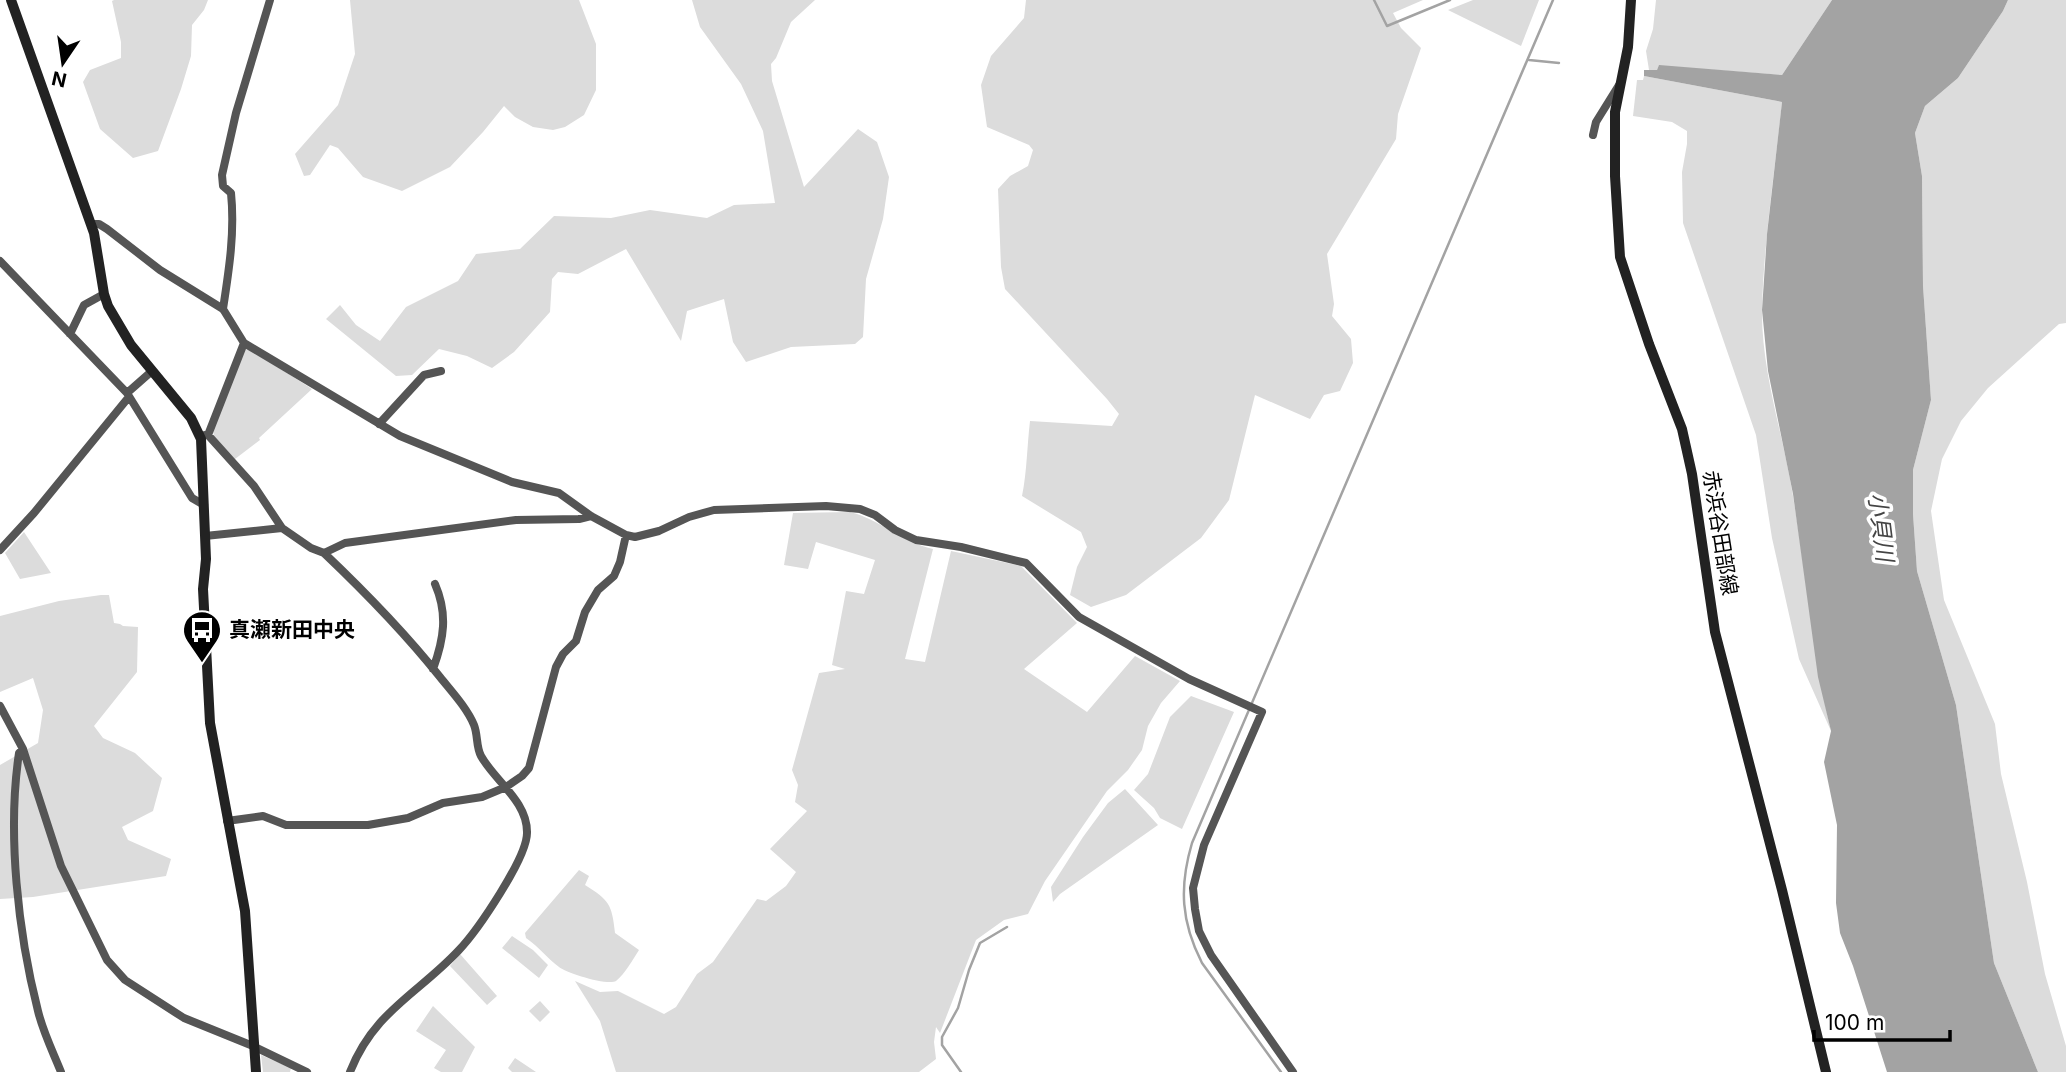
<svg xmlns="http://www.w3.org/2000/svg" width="2066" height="1072" font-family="Inter,'Noto Sans JP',sans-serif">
	<rect width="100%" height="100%" fill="#fff"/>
	<path fill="#dcdcdc" d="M114,0H208L204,10L192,25L191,56L181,89L158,151L133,158L100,129L83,82L90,70L121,58V42L112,1Z
		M350,0H579L596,44V90L584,115L565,127L553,130L533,127L515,117L504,106L483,132L450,167L402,191L363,177L338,148L330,145L310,175L304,176L295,154L338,105L355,54Z
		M692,0H815L791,22L776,58L771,64L772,81L804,187L858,129L877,142L889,177L883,219L866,279L863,337L855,344L791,347L746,362L733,342L724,299L687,311L681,341L626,249L578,274L558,272L552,279L550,312L514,352L492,368L467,356L439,349L412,375L396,376L326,319L340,305L356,325L380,341L406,307L458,281L476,254L520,249L554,216L611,218L650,210L707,218L734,205L775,203L763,131L741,84L700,27Z
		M1026,0H1423L1393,13L1401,28L1421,48L1398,114L1396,139L1327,254L1334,304L1332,316L1351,339L1353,363L1340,391L1324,395L1310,419L1255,395L1229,500L1201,538L1126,595L1091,607L1070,595L1077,567L1087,547L1081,532L1022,496C1027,471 1027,446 1030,421L1112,426L1119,414L1107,399L1005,289L1001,267L998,189L1010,176L1028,166L1033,150L1029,145L987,127L981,85L991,56L1024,18Z
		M1473,0H1539L1521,46L1448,10Z
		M1656,0H1832L1782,75L1659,66L1657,70H1649L1646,51L1653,29Z
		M2008,0H2066V323L2059,324L1988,388L1961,421L1942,459L1931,511L1944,600L1995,724L2001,774L2027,882L2045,974L2066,1046V1072H2038L1994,963L1956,705L1917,571L1913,514V470L1931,400L1923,286L1922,176L1915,133L1925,106L1958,78L2003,11Z
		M1644,76L1782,102C1775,170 1764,239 1762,308C1761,371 1783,433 1793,496C1806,575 1813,654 1831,731L1799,659L1772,538L1756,435L1683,223L1682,172L1687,144V131L1672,122L1633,116L1637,80H1643Z
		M245,349L253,351L312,389L259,438L260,440L235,459L214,437L213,430Z
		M850,512C879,519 902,542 933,549L905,659L925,662L951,551L1021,566L1077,623L1024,669L1087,712L1135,656L1180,681L1161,703L1148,726L1142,750L1128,770L1107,791L1045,881L1028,914L1004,920L976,940L940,1033L936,1027L934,1042L936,1059L919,1072H616L600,1021L575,981L600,992L618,991L664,1014L676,1007L697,974L713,962L757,899L766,901L786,886L796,872L770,849L807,811L795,802L798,785L792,770L819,673L845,669L832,665L846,591L864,594L875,560L816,542L808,569L784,565L793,513Z
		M24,532L51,573L20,579L5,553Z
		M101,595H109L114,623L120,624L123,626L138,627L137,672L94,726L103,738L135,753L162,778L153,811L122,827L128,840L171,859L166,876L33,897L0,899V765L38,743L43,710L33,678L0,692V616L59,601Z
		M1191,696L1234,712L1182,829L1160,818L1154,808L1134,790L1148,774L1170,717Z
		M1125,789L1158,825L1060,894L1053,902L1051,887L1083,837L1108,803Z
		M579,870L589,876L585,885C609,900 612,904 615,933L639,950C633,959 625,974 616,981C608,986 566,973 559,967C547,958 539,947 526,938L525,933Z
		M512,936L533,950L548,965L539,978L502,948Z
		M460,954L497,996L487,1005L450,966Z
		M540,1001L550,1012L540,1022L529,1011Z
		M433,1006L475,1047L462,1072H441L434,1068L446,1050L416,1031Z
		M261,1055L291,1068L290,1072H263Z
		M515,1058L536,1072H512L508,1068Z"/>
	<path fill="#a3a3a3" d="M1832,0H2008L2003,11L1958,78L1925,106L1915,133L1922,176L1923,286L1931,400L1913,470V514L1917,571L1956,705L1994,963L2038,1072H1887L1853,966L1840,933L1836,903L1837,825L1824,762L1831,731L1818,677L1793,494L1768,371L1762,310L1767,234L1782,102L1644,76V70H1657L1659,65L1782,75Z"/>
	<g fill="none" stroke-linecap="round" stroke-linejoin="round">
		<path stroke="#a3a3a3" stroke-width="2.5" d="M1374,0L1387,26L1450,0
			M1529,60L1559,63
			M961,1072L942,1045V1037L958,1008L969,970L980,943L1007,927
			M1281,1072L1202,963C1181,922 1179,887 1192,843L1553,0"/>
		<path stroke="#555" stroke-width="8" d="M1593,135L1596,122L1619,85
			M91,224H99L107,229L160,270L223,309L244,343L400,436L512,482L559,493L591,516L626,535L635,537L659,531L689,517L714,510L826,506L860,509L875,515L895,530L916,540L961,547L1026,563L1079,617L1189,679L1262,712L1204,845L1193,888L1195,909L1199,931L1211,955L1293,1072
			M0,261L127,393L192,498L204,505
			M223,309C229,270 235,232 231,193L223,186L222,175L236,113L270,0
			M70,334L84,305L104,294
			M127,393L152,371
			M379,424L424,375L441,371
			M205,435H208L244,343
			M208,435L254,486L282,528L311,548L324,553C365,592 405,633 440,677C452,692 467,708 474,725C478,735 476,747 481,756C495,781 527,801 527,832C528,857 477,931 459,950C418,994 374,1011 350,1072
			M205,536L282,528
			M0,550L34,513L128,398
			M324,553L345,543L516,520L579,519L591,516
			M433,669C444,639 448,614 435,584
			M0,706L23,749L61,866L107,960L125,980L184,1018L253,1046L307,1072
			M23,749L19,753C7,833 18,933 38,1011C43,1032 53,1052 61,1072
			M227,821L263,816L286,825H368L408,818L443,803L482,797L506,787L522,776L529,768L556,667L563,654L576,641L585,612L598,590L614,576L620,562L626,535"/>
		<path stroke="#222" stroke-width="10" d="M11,0L94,233L104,294L108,306L131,345L191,418L201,439L206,559L203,589L210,723L245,911L256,1072
			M1631,0L1628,47L1615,112V176L1620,257L1649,344L1682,429L1692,474L1715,632L1782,890L1826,1072"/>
	</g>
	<defs>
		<symbol id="bus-pin" viewBox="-11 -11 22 30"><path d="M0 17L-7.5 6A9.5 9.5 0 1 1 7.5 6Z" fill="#000" stroke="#fff"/><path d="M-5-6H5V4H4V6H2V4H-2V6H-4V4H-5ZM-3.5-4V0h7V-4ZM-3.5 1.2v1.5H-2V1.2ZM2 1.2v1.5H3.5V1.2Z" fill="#fff"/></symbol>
	</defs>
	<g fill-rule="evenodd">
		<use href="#bus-pin" x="180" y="608" width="44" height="60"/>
	</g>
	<g text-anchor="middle" stroke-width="7" stroke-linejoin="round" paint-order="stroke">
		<g font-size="21" fill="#000" stroke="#fff">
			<text transform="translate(1720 533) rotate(81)" y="7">赤浜谷田部線</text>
		</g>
		<g font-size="21" font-weight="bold" fill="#000" stroke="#fff" text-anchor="start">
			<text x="229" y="637">真瀬新田中央</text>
		</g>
		<g font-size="23" font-style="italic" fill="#444" stroke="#fff">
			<text transform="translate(1881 527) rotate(83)" y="8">小貝川</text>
		</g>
	</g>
	<g transform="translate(63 63) rotate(193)" stroke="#ffffff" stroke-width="5" paint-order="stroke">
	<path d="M0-5L12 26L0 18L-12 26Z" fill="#000000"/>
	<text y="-10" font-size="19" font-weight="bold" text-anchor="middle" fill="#000000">N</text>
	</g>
	<path d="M1814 1030v10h136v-10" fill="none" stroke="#000000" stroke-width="3.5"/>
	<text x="1825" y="1030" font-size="21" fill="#000000" stroke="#ffffff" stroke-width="5" paint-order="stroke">100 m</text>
</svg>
